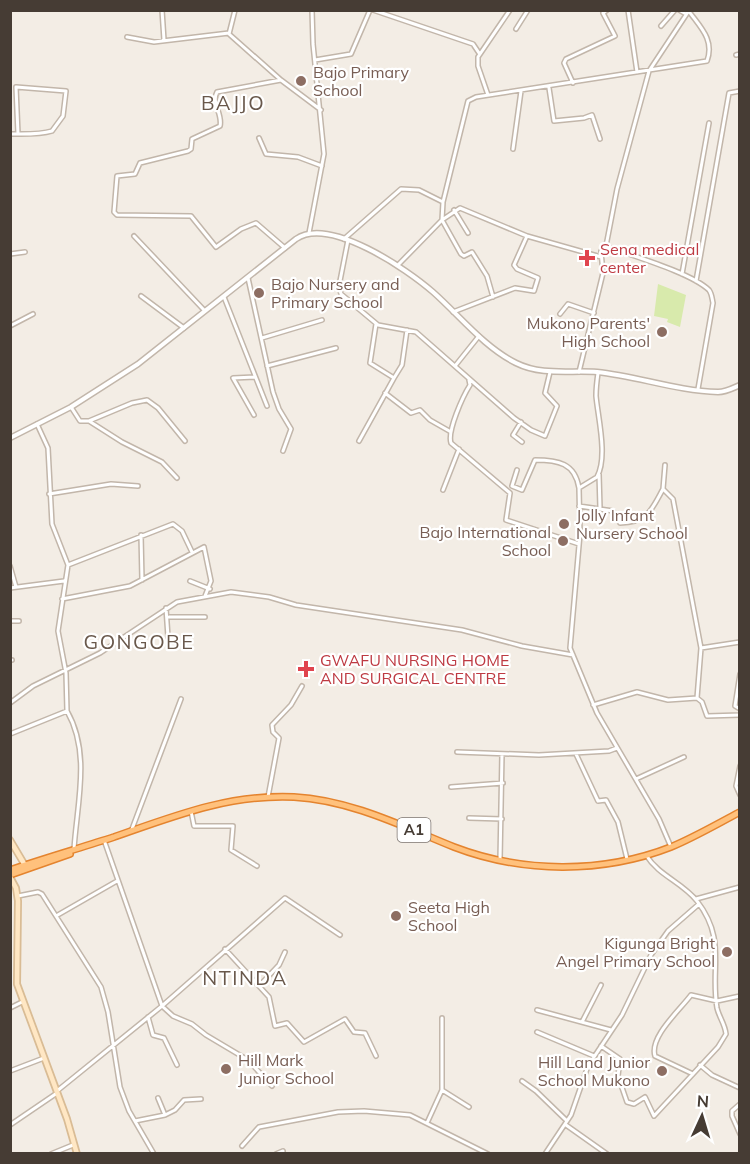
<svg xmlns="http://www.w3.org/2000/svg" width="750" height="1164" font-family="Mulish,sans-serif">
	<rect width="100%" height="100%" fill="#f3ede5"/>
	<path fill="#d8eaac" d="M658,284L686,295L680,327L667,322L668,319L654,316Z"/>
	<g fill="none" stroke-linecap="round" stroke-linejoin="round">
		<defs>
			<path id="minor" d="M162,10L164,40
				M235,10L229,34L281,80L321,110
				M373,10L473,44L479,53
				M628,10L637,72
				M679,10L686,14
				M661,26L675,10
				M516,29L528,10
				M127,37L154,42L229,33
				M736,55L740,54
				M315,60L351,54L370,10
				M281,80L217,92C211,103 223,114 220,126L192,139L191,149L188,151L140,163L135,174L117,176L114,212L117,215L191,216L216,247L241,229L256,223L285,248
				M573,83L564,63L566,59L615,36L603,13L607,10
				M549,88L554,121L584,118L592,115L600,139
				M488,95L478,66V57L510,10
				M10,134C24,134 39,135 52,131L63,116L66,91L16,87L18,134
				M259,138L266,154L298,157L322,166
				M513,149L521,91
				M454,210L468,233
				M309,233L324,154L313,44L312,10
				M134,236L204,310
				M344,239L401,189L419,190L443,202
				M348,240L339,286L341,294L378,325L416,332L514,418L531,430L545,436L557,406L545,393L550,372
				M606,246C632,256 690,272 709,290C712,294 712,299 713,303L698,389
				M10,254L25,252
				M398,265L442,220L460,208L527,236L601,257
				M682,274L709,123
				M248,278L273,392L279,409L291,429L283,451
				M696,281L729,93L740,91
				M141,296L184,328
				M224,297L267,406
				M493,297L487,276L472,252L464,256L461,254L442,220L443,202L468,101L476,97L707,61C715,39 699,26 688,10
				M453,312L515,288L534,291L538,278L517,269L514,265L527,236
				M560,314L568,304L594,313
				M10,326L33,314
				M262,338L322,320
				M267,366L336,348
				M455,366L479,336
				M579,372L603,273L601,251L606,246L617,189L649,71L688,12
				M598,373C597,380 596,389 596,396C598,418 608,457 597,477L579,488L580,534L570,648L597,713L659,819L671,847
				M394,378L402,365L407,330
				M469,380L470,385C463,396 447,431 451,443L510,493L506,520L579,544
				M385,393L411,413L420,410L430,420L451,432
				M71,407L80,421H89L122,442L162,462L177,478
				M254,415L233,378L255,377
				M89,421L132,403L147,400L158,408L185,441
				M521,422L513,435L522,442
				M359,441L394,378L370,363L376,324
				M665,465L663,489L673,499L701,648L697,698
				M517,470L512,486L522,490L535,460C558,460 575,463 579,488
				M599,474L600,508
				M443,490L459,449
				M49,494L111,484L138,486
				M579,506L613,511L620,523C648,522 651,511 663,489
				M141,535L142,580
				M68,565L173,524L182,531L192,552
				M10,566L16,587
				M190,581L210,589
				M10,588L64,581
				M62,599L130,586L204,547L211,581L205,596
				M166,608L168,637
				M169,617H205
				M10,621H19
				M701,648L740,642
				M10,660H12
				M740,674L735,706L740,709
				M697,698L702,702L707,716L740,715
				M10,703L33,686L100,653L177,602L231,592L269,597L296,605L462,630L522,646L573,655
				M593,705L637,692L668,700L697,698
				M67,711C91,753 77,803 74,849
				M10,734L67,711L66,673L58,631L68,565L52,524L48,448L37,424
				M457,752L539,755L609,751L617,748
				M576,754L598,801L606,800L618,822L627,859
				M740,766L736,786L740,795
				M636,779L684,757
				M451,787L503,783
				M268,797L279,738L273,732L272,725L291,705L302,686
				M191,811L194,826H233L231,850L257,866
				M469,818L502,819
				M132,829L181,699
				M104,840L162,1006L173,1016L192,1024L206,1035L248,1060L272,1086
				M500,860L502,754
				M18,896L38,892L42,894L101,987L108,1012L120,1087L129,1111L154,1154
				M696,899L740,887
				M56,916L117,881
				M225,949L269,997L275,1026L287,1023L304,1042L345,1019L354,1032L365,1033L376,1056
				M260,985L279,965L285,952
				M10,1008L22,1002
				M537,1010L611,1030
				M148,1017L153,1035L164,1038L177,1065
				M582,1022L601,985
				M537,1032L594,1056
				M601,1046L620,1059L618,1076L627,1102L634,1104L645,1097L654,1116L718,1047L726,1034C725,1024 719,1017 717,1008C710,968 727,940 697,901C682,882 659,876 646,855
				M700,1065L712,1075L740,1088
				M10,1071L44,1058
				M693,1074L655,1056C649,1037 680,1010 691,995L717,1001L740,996
				M522,1081L536,1091L567,1121
				M442,1090L469,1107
				M57,1091L162,1006L285,898L340,935
				M740,1104L732,1111V1116L740,1134
				M165,1115L175,1110L184,1100L201,1099
				M135,1121L165,1115L158,1098
				M427,1123L442,1090V1018
				M10,1125L57,1093
				M566,1125L607,1154
				M242,1146L259,1127L338,1112L364,1111L410,1115L488,1154
				M51,1154L73,1145
				M276,1154L283,1151
				M545,1154L571,1115L588,1066L622,1015L651,955L668,931L699,904"/>
			<path id="tertiary" d="M10,438L71,407L138,364L296,239C329,216 407,269 433,292C460,316 484,347 516,363C542,376 570,370 597,372C637,376 677,391 718,392C726,392 733,388 740,385"/>
			<path id="secondary" d="M10,840L26,867
				M10,877L16,888L18,901L17,984L67,1119L77,1154"/>
			<path id="trunk" d="M10,870C45,858 80,848 114,837C174,816 229,794 294,797C350,800 402,826 454,847C522,873 602,874 671,847C695,837 717,824 740,812
				M10,875L70,854"/>
		</defs>
		<use href="#minor" stroke="#c2b6aa" stroke-width="6"/>
		<use href="#tertiary" stroke="#c2b6aa" stroke-width="7"/>
		<use href="#secondary" stroke="#d9bc95" stroke-width="8"/>
		<use href="#trunk" stroke="#e4842f" stroke-width="8"/>
		<use href="#minor" stroke="#fff" stroke-width="3"/>
		<use href="#tertiary" stroke="#fff" stroke-width="4"/>
		<use href="#secondary" stroke="#ffe7c4" stroke-width="4.5"/>
		<use href="#trunk" stroke="#ffc17c" stroke-width="5"/>
	</g>
	<g fill="#8d6e63" stroke="#fff" stroke-width="2">
		<circle cx="301" cy="81" r="6"/>
		<circle cx="259" cy="293" r="6"/>
		<circle cx="662" cy="332" r="6"/>
		<circle cx="564" cy="524" r="6"/>
		<circle cx="563" cy="541" r="6"/>
		<circle cx="396" cy="916" r="6"/>
		<circle cx="727" cy="952" r="6"/>
		<circle cx="226" cy="1069" r="6"/>
		<circle cx="662" cy="1071" r="6"/>
	</g>
	<g fill="#e0444e" stroke="#fff" stroke-width="2">
		<path d="M584 249h6v6h6v6h-6v6h-6v-6h-6v-6h6z"/>
		<path d="M303 660h6v6h6v6h-6v6h-6v-6h-6v-6h6z"/>
	</g>
	<g text-anchor="middle" stroke-width="4.5" stroke-linejoin="round" paint-order="stroke">
		<rect fill="#fff" stroke="#7e7671" stroke-width="1.5" x="397.5" y="818" width="33" height="24" rx="4.5"/>
		<g font-size="15" font-weight="bold" fill="#463c34">
			<text x="414" y="835">A1</text>
		</g>
		<g font-size="16" fill="#785e54" stroke="#fff" text-anchor="start">
			<text x="313" y="78">Bajo Primary<tspan x="313" dy="18">School</tspan></text>
			<text x="271" y="290">Bajo Nursery and<tspan x="271" dy="18">Primary School</tspan></text>
			<text x="650" y="329" text-anchor="end">Mukono Parents'<tspan x="650" dy="18">High School</tspan></text>
			<text x="576" y="521">Jolly Infant<tspan x="576" dy="18">Nursery School</tspan></text>
			<text x="551" y="538" text-anchor="end">Bajo International<tspan x="551" dy="18">School</tspan></text>
			<text x="408" y="913">Seeta High<tspan x="408" dy="18">School</tspan></text>
			<text x="715" y="949" text-anchor="end">Kigunga Bright<tspan x="715" dy="18">Angel Primary School</tspan></text>
			<text x="238" y="1066">Hill Mark<tspan x="238" dy="18">Junior School</tspan></text>
			<text x="650" y="1068" text-anchor="end">Hill Land Junior<tspan x="650" dy="18">School Mukono</tspan></text>
		</g>
		<g font-size="16" fill="#be3a42" stroke="#fff" text-anchor="start">
			<text x="600" y="255">Sena medical<tspan x="600" dy="18">center</tspan></text>
			<text x="320" y="666">GWAFU NURSING HOME<tspan x="320" dy="18">AND SURGICAL CENTRE</tspan></text>
		</g>
		<g font-size="20" letter-spacing="1.5" fill="#69584b" stroke="#fff">
			<text x="233" y="110">BAJJO</text>
			<text x="139" y="649">GONGOBE</text>
			<text x="245" y="985">NTINDA</text>
		</g>
	</g>
	<rect width="750" height="1164" fill="none" stroke="#463c34" stroke-width="24"/>
	<g transform="translate(702 1116) rotate(4)" stroke="#ffffff" stroke-width="4.5" paint-order="stroke">
	<path d="M0-4.5L10 22L0 15L-10 22Z" fill="#463c34"/>
	<text y="-9" font-size="16" font-weight="bold" text-anchor="middle" fill="#463c34">N</text>
	</g>
</svg>
